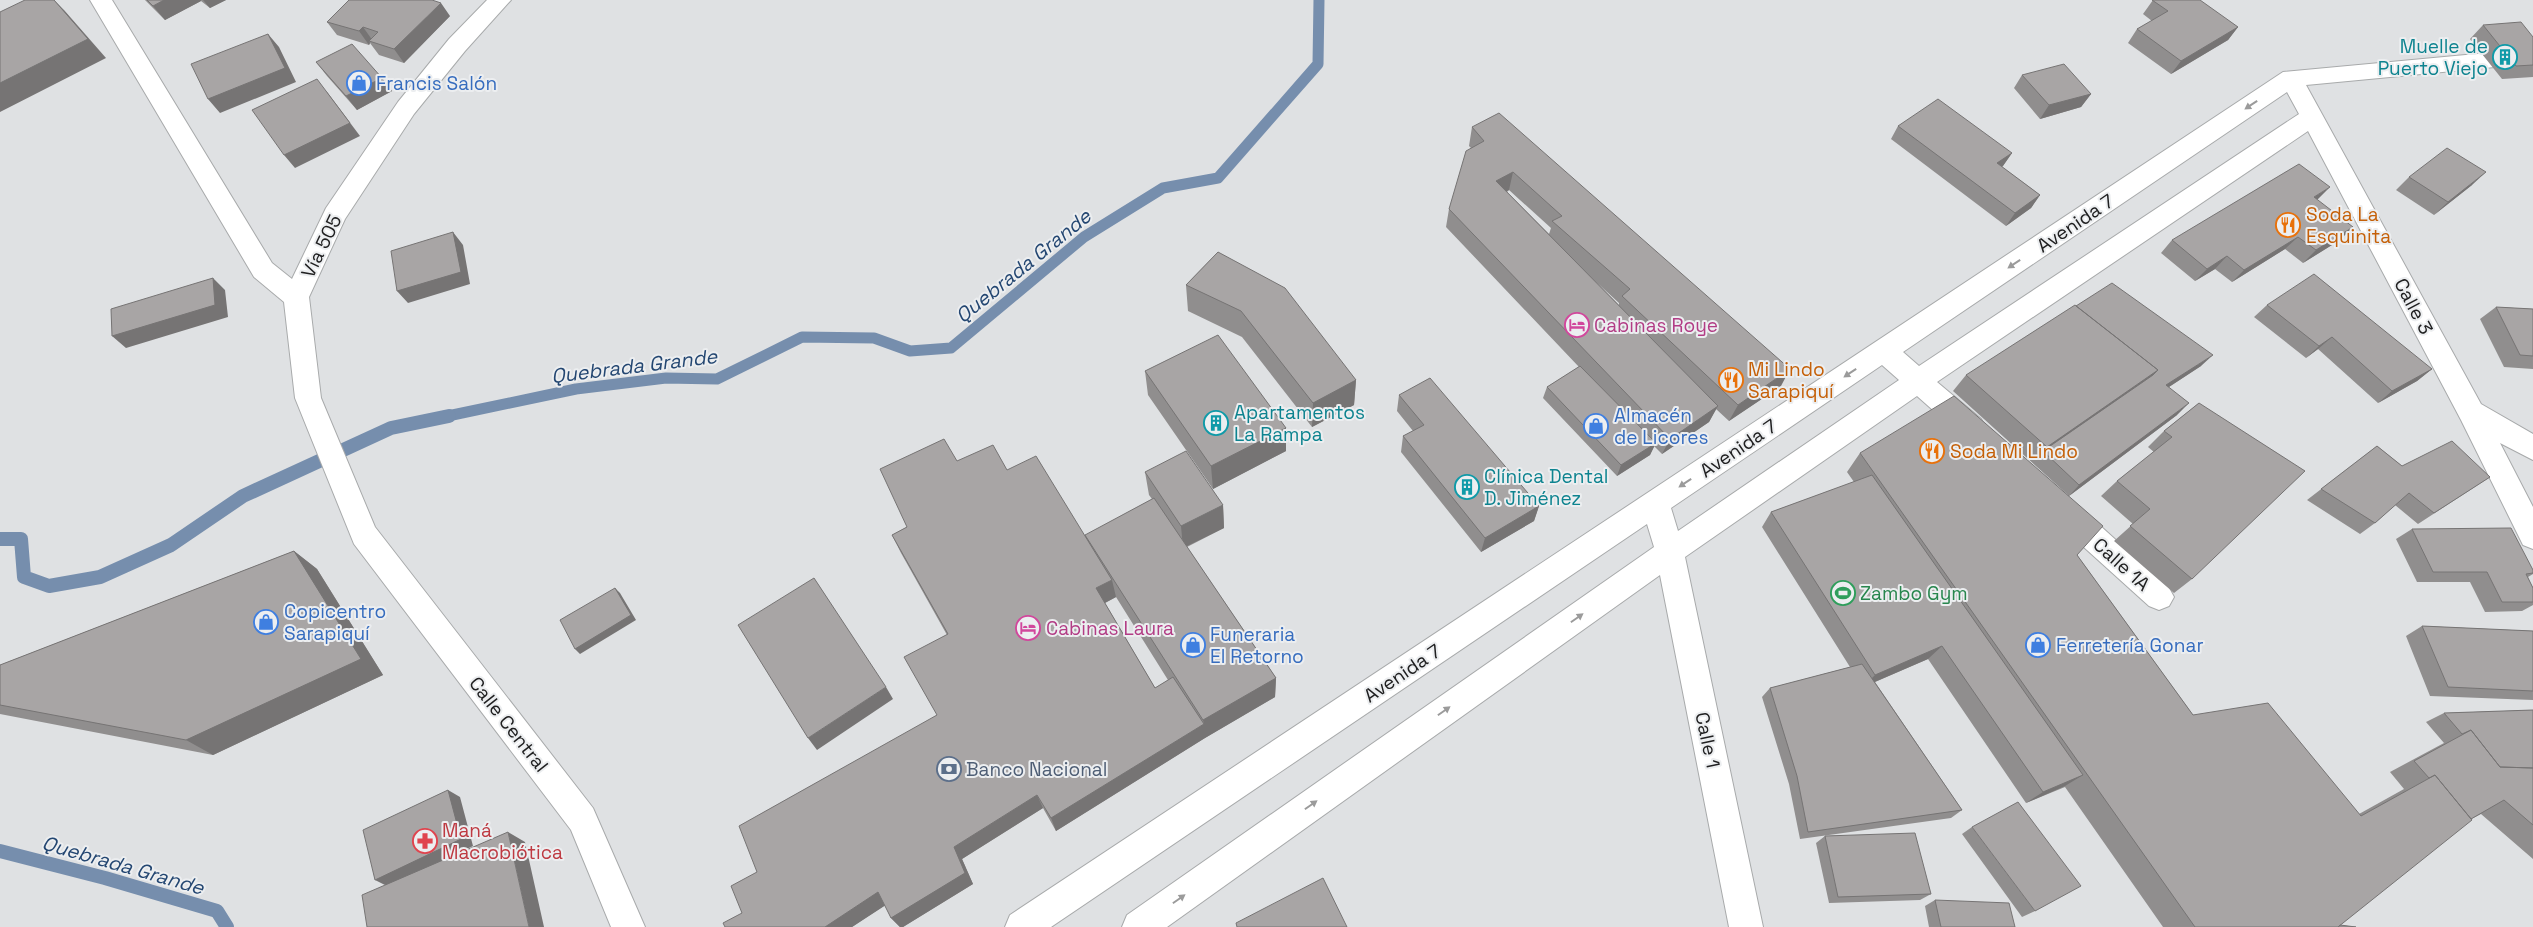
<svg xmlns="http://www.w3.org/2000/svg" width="2533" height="927" font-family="'Space Grotesk',sans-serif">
	<rect width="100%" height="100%" fill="#dfe1e3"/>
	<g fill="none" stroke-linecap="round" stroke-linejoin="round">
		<path stroke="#768ead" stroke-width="11" d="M443,417L576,389L666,378L717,379L802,337L874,338L910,351L951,348L1084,237L1163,188L1218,178L1318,64L1319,0"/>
		<path stroke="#768ead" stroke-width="14" d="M0,539H21L24,577L49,586L100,577L171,545L243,496L391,428L449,416
			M0,851L105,878L217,911L227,927"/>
		<defs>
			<path id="minor" d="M90,0H112L272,263L292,279L326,208L398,102L449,39L487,0H511L465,51L414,114L345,219L309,297L321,398L375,527L593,808L645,927H611L571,830L354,544L295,398L284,302L254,277Z
				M2487,53L2495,55L2498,61L2495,67L2306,85L2481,404L2533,434V460L2500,443L2533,507V549L2523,545L2461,420L2308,131L1937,382L1981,419L1985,427L1981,435L1971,438L1961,435L1917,396L1685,557L1763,927H1729L1660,575L1167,927H1122L1127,915L1654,547L1647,524L1051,927H1005L1010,915L2283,72ZM2287,92L2299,114L1919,366L1903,352ZM1882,365L1899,380L1678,531L1671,508Z
				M2066,501L2076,504L2169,588L2174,597L2169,606L2159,610L2149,606L2056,522L2052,513L2056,504Z"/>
		</defs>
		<use href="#minor" stroke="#a8aaab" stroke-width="2"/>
		<use href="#minor" fill="#fff" fill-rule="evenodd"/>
	</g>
	<path fill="#908e8e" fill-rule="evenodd" d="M145,0H226L210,8L201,1L165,20Z
		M2153,0L2238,27L2228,40L2171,74L2128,43L2137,29L2152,21L2143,14Z
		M450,16L404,63L379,55L370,43L369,45L337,35L327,22Z
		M2483,25L2533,37V77L2502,79L2470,39Z
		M316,62L382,78L392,91L357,110L327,76Z
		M2022,75L2091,94L2081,107L2040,119L2014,88Z
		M1898,126L2012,153L2002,167L2040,195L2031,208L2006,226L1891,139Z
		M1472,127L1781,386L1729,421L1716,409L1709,422L1662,454L1654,446L1650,455L1617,476L1543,398L1547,387L1579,367L1446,227L1449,209L1471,148L1469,146ZM1509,190L1551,228L1549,234L1507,192ZM1595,281L1619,303V305Z
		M2409,177L2472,185L2434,215L2396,190Z
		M2317,200L2340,240L2303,263L2285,249L2232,282L2215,269L2195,281L2161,253L2172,240Z
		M1218,252L1356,380L1354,405L1312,427L1242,337L1188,311L1186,285Z
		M2267,305L2432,369L2417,381L2378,403L2318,349L2306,358L2254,317Z
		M2496,307L2533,309V369L2504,367L2480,319Z
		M2201,366L2169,387L2177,415L2069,496L2077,555L2193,715L2359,814L2404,789L2390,772L2444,743L2426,722L2444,713L2533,710V859L2481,814L2471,819L2340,925L2356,927H2163L2065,787L2026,803L1928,659L1875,682L1962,810L1951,818L1800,839L1789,784L1762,697L1770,688L1850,667L1762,527L1771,512L1854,482L1847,472L1860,453L2068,495L1953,391L1966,375Z
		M1145,371L1286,428V451L1213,489L1148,395Z
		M1399,395L1539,506L1534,521L1481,552L1401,452L1403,436L1413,431L1397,411Z
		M2199,403L2192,579L2174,593L2114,541L2133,524L2101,496L2117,481L2154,452L2148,447L2164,431Z
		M2377,446L2402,466L2490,477L2418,524L2395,505L2375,523L2360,534L2307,500Z
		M957,461L1007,470L1085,536L1152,499L1149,495L1145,472L1223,505L1224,528L1187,547L1276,678L1275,697L1205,738L1056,831L1043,808L962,859L973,884L903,927H900L891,918L885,905L852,927H725L742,913L757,872L937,715L947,635L901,553L892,535L907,527ZM1116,597L1168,680L1155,688L1105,603Z
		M2412,529L2533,570V574L2528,577L2533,588V605L2522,611L2485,612L2470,582H2417L2396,539Z
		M294,551L317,569L383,675L213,755L0,714V665Z
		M2422,626L2533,631V700L2430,696L2406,636Z
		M1972,827L2035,911L2022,917L1962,834Z
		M1825,836L1931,894L1920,900L1829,903L1816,843Z
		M1935,900L2015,927H1929L1925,906Z"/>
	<path fill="#767474" d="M54,0L64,10L106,58L0,112V83Z
		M164,0H201V1L165,20L153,6Z
		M203,0H226L210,8Z
		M441,3L450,16L404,63L394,49Z
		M363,27L373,41H369L370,43L369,45L359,31Z
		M2238,27L2228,40L2171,74L2181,61Z
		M268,34L279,47L296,82L220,113L208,99Z
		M382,78L392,91L357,110L346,96Z
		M327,92L360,136L295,168L284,155Z
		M2091,94L2081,107L2040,119L2049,105Z
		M2012,153L2003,166L1989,176L1997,163Z
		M1513,172L1509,190L1492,199L1496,181Z
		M2486,172L2472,185L2434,215L2448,202Z
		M2330,187L2317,200L2314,197Z
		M2040,195L2031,208L2006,226L2015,213Z
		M2353,227L2340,240L2303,263L2316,250Z
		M453,232L463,245L470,284L408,303L397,291Z
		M2298,237L2285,249L2232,282L2244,270Z
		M2227,256L2215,269L2195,281L2207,269Z
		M213,278L225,290L228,317L126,348L112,336Z
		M2332,337L2318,349L2306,358L2319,346Z
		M2213,355L2201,366L2155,396L2166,385Z
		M1790,369L1781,386L1729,421L1738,405Z
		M2432,369L2417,381L2378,403L2392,391Z
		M2158,370L2142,386L2043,451L2047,447Z
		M1356,380L1354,405L1312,427L1313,403Z
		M2189,403L2177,415L2069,496L2079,485Z
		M1718,406L1709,422L1662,454L1670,439Z
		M1286,428V451L1213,489L1211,466Z
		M1656,443L1650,455L1617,476L1621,465Z
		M1223,505L1224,528L1183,548L1181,526Z
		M1539,506L1534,521L1481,552L1485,538Z
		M294,551L317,569L383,675L213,755L186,740Z
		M1112,580L1116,597L1101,605L1096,588Z
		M615,588L620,593L636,620L580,654L575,649Z
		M1942,646L1928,659L1863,687L1875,675Z
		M1276,678L1275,697L1205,738L1056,831L1051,818L1204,724L1203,720Z
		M886,687L893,699L817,750L808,738Z
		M2083,775L2065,786L2026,803L2043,792Z
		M448,790L460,797L473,846L389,887L375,880Z
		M1037,795L1043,808L962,859L973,884L903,927H900L891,918L954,847Z
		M508,832L525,842L544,927H529Z
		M878,892L889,903L852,927H825Z"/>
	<path fill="#a8a5a5" stroke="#767474" d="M25,0H54L88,39L0,83V12Z
		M147,0H164L153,6Z
		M349,0H432L441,3L394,49L369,41L378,32L363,27L359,31L327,22Z
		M2152,0H2200L2238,27L2181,61L2137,29L2168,11Z
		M2521,22L2533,37V65L2516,66L2483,25Z
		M268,34L285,68L208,99L191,64Z
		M352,44L382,78L346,96L316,62Z
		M2064,64L2091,94L2049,105L2022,75Z
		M317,79L350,123L284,155L252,110Z
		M1938,99L2012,153L1997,163L2040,195L2015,213L1898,126Z
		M1499,113L1790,369L1738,405L1622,296L1630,289L1552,221L1562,216L1513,172L1496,181L1718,406L1670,439L1449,209L1466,151L1484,141L1472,127Z
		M2447,148L2486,172L2448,202L2409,177Z
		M2299,164L2330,187L2314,197L2353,227L2316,250L2298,237L2244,270L2227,256L2207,269L2172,240Z
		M453,232L461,272L397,291L391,251Z
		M1218,252L1285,288L1356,380L1313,403L1241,311L1186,285Z
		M2314,274L2432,369L2392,391L2332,337L2319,346L2267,305Z
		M213,278L215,305L112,336L111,309Z
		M2112,283L2213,355L2166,385L2189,403L2079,485L2043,451L2153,375L2158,370L2076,306Z
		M2075,305L2158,370L2047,447L1966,375Z
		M2496,307L2533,309V356L2520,355Z
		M1218,335L1286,428L1211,466L1145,371Z
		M1580,366L1656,443L1621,465L1547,387Z
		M1430,378L1539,506L1485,538L1403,436L1424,425L1399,395Z
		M1954,396L2103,526L2077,555L2193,715L2268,703L2361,816L2435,775L2472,820L2338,927H2195L1860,453Z
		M2199,403L2305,471L2192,579L2130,526L2150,509L2117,481L2172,437L2164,431Z
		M944,439L957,461L993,445L1007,470L1036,456L1112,580L1096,588L1155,688L1173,677L1204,724L1051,818L1037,795L954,847L965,873L891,918L878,892L825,927H725L723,923L742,913L731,886L757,872L739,826L937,715L904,657L948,634L892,535L907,527L880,469Z
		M2452,441L2490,477L2434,513L2409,493L2375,523L2321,489L2377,446L2402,466Z
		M1186,451L1223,505L1181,526L1145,472Z
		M1872,475L2083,775L2043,792L1942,646L1875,675L1771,512Z
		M1154,498L1276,678L1203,720L1085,535Z
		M2511,528L2533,570V573L2526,574L2533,588V602H2502L2487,572H2433L2412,529Z
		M294,551L361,659L186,740L0,705V665Z
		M814,578L886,687L808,738L738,625Z
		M615,588L631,615L575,649L560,620Z
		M2422,626L2533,631V691L2448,687Z
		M1862,664L1962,810L1808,832L1797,776L1770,688Z
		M2533,710V768L2500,767L2471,730L2462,734L2444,713Z
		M2471,730L2500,767L2533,768V825L2504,800L2471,819L2435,775L2429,778L2414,761Z
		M448,790L461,839L375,880L363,830Z
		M2018,802L2081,886L2035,911L1972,827Z
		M508,832L529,927H367L362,895Z
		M1915,833L1931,894L1838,897L1825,836Z
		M1323,878L1347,927H1237L1236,923Z
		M1935,900L2009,903L2015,927H1941Z
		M2340,925L2356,927H2338Z"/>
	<defs><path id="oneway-solid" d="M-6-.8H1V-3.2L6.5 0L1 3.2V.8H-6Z" transform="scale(1.25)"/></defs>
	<g fill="#9b9b9b">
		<use href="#oneway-solid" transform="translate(2251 105) rotate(146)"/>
		<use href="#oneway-solid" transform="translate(2014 264) rotate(146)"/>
		<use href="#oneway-solid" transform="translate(1850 373) rotate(146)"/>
		<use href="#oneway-solid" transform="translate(1685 483) rotate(146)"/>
		<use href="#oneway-solid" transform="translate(1577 618) rotate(-35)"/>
		<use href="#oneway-solid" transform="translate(1444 711) rotate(-35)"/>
		<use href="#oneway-solid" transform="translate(1311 805) rotate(-35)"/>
		<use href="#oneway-solid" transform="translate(1179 899) rotate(-35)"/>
	</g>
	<defs>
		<symbol id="building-ring" viewBox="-11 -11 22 22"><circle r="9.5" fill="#eceef0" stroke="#0f9aa8" stroke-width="1.5"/><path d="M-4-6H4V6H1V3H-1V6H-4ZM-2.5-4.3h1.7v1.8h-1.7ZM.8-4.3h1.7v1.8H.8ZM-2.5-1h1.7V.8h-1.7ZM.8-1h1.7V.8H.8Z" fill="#0f9aa8"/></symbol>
		<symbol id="shop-ring" viewBox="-11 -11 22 22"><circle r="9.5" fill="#eceef0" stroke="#3f7fe0" stroke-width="1.5"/><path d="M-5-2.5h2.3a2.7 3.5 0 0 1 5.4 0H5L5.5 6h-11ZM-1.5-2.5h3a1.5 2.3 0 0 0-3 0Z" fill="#3f7fe0"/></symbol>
		<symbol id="restaurant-ring" viewBox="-11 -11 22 22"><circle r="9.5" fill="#eceef0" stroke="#e8710a" stroke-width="1.5"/><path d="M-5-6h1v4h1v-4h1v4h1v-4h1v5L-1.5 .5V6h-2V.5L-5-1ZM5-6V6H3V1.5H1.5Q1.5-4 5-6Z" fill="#e8710a"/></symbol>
		<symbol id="hotel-ring" viewBox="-11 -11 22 22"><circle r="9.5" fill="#eceef0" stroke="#d1479c" stroke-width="1.5"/><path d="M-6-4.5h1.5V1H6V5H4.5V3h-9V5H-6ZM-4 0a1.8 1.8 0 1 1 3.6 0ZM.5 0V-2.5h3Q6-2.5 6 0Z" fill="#d1479c"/></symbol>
		<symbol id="stadium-ring" viewBox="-11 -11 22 22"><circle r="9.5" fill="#eceef0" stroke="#2e9e5b" stroke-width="1.5"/><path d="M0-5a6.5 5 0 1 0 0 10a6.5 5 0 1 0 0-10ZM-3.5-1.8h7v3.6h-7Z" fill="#2e9e5b"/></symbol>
		<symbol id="bank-ring" viewBox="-11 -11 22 22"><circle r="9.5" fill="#eceef0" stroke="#5c6f8a" stroke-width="1.5"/><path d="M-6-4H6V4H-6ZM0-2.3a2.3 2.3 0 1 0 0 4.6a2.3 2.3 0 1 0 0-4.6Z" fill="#5c6f8a"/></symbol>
		<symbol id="pharmacy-ring" viewBox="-11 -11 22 22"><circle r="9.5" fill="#eceef0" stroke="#e0444e" stroke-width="1.5"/><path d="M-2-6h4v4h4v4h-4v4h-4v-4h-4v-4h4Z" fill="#e0444e"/></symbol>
	</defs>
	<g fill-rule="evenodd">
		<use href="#building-ring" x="2491" y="43" width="28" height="28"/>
		<use href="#shop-ring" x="345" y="69" width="28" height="28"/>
		<use href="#restaurant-ring" x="2274" y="211" width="28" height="28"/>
		<use href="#hotel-ring" x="1563" y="311" width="28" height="28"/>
		<use href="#restaurant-ring" x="1717" y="366" width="28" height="28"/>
		<use href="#building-ring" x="1202" y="409" width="28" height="28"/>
		<use href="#shop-ring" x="1582" y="412" width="28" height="28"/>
		<use href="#restaurant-ring" x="1918" y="437" width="28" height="28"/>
		<use href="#building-ring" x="1453" y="473" width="28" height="28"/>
		<use href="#stadium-ring" x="1829" y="579" width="28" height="28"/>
		<use href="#shop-ring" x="252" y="608" width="28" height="28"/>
		<use href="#hotel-ring" x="1014" y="614" width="28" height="28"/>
		<use href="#shop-ring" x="1179" y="631" width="28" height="28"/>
		<use href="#shop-ring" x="2024" y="631" width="28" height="28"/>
		<use href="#bank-ring" x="935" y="755" width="28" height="28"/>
		<use href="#pharmacy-ring" x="411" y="827" width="28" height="28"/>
	</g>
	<g text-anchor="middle" stroke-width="4" stroke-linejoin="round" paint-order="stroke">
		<g font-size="19" fill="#0d838f" stroke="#eceef0" text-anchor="start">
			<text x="2488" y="53" text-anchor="end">Muelle de<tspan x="2488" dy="22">Puerto Viejo</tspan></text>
			<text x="1234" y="419">Apartamentos<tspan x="1234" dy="22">La Rampa</tspan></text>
			<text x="1484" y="483">Clínica Dental<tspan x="1484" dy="22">D. Jiménez</tspan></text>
		</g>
		<g font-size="19" fill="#366cbe" stroke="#eceef0" text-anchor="start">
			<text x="376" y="90">Francis Salón</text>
			<text x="1614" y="422">Almacén<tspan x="1614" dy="22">de Licores</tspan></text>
			<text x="284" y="618">Copicentro<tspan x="284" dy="22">Sarapiquí</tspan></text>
			<text x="1210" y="641">Funeraria<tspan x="1210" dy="22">El Retorno</tspan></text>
			<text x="2056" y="652">Ferretería Gonar</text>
		</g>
		<g font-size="19" fill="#c56008" stroke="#eceef0" text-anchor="start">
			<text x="2306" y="221">Soda La<tspan x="2306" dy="22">Esquinita</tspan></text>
			<text x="1748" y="376">Mi Lindo<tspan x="1748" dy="22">Sarapiquí</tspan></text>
			<text x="1950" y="458">Soda Mi Lindo</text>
		</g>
		<g font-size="19" fill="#202021" stroke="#eceef0">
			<text transform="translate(2075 223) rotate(-34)" y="7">Avenida 7</text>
			<text transform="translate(321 246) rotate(-64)" y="7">Vía 505</text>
			<text transform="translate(2414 306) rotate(62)" y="7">Calle 3</text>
			<text transform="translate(1738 448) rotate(-34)" y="7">Avenida 7</text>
			<text transform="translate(2122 564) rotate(42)" y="7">Calle 1A</text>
			<text transform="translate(1402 673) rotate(-34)" y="7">Avenida 7</text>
			<text transform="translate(509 724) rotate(52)" y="7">Calle Central</text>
			<text transform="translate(1708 740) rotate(78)" y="7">Calle 1</text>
		</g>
		<g font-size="19" fill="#b23c85" stroke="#eceef0" text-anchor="start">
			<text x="1594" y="332">Cabinas Roye</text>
			<text x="1046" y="635">Cabinas Laura</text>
		</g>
		<g font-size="19" fill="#27864d" stroke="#eceef0" text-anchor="start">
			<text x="1860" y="600">Zambo Gym</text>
		</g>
		<g font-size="19" fill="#4e5e75" stroke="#eceef0" text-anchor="start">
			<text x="966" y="776">Banco Nacional</text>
		</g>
		<g font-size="19" fill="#be3a42" stroke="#eceef0" text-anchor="start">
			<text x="442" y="837">Maná<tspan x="442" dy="22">Macrobiótica</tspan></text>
		</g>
		<g font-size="20" font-style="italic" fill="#234671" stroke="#eceef0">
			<text transform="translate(1023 266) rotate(-39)" y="7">Quebrada Grande</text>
			<text transform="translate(634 366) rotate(-7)" y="7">Quebrada Grande</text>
			<text transform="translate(123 865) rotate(16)" y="7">Quebrada Grande</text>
		</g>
	</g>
</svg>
